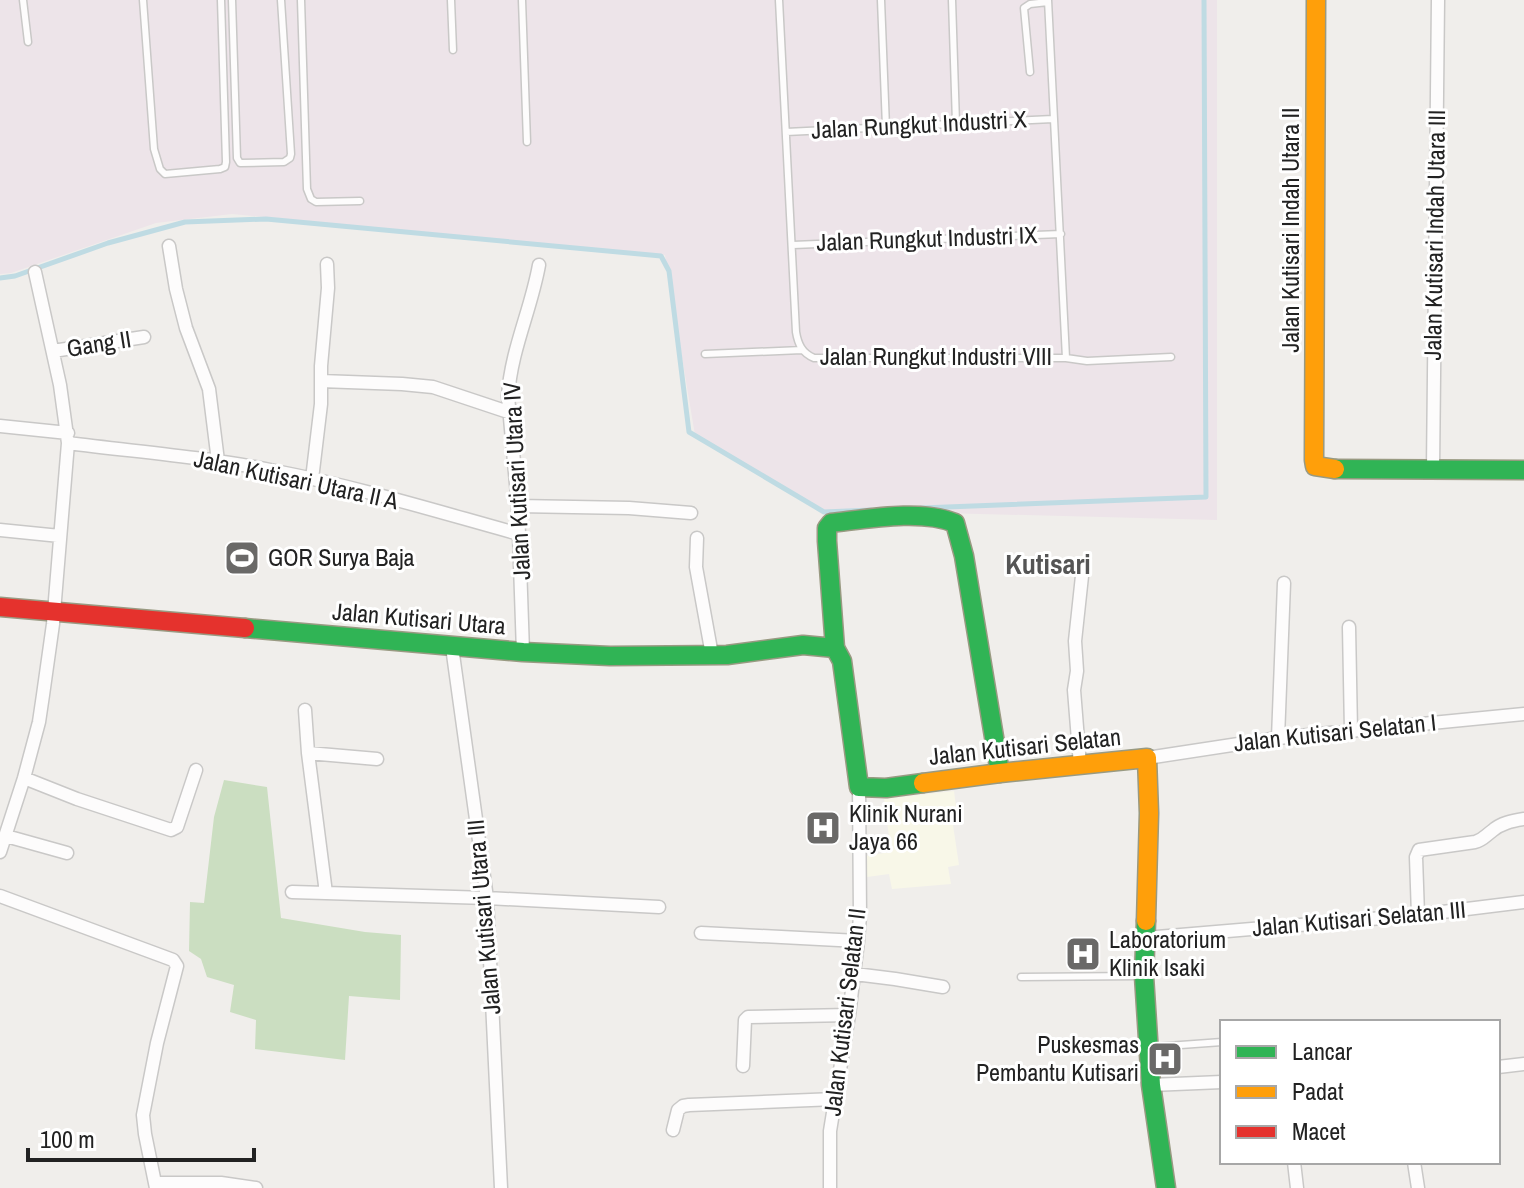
<svg xmlns="http://www.w3.org/2000/svg" width="1524" height="1188" font-family="'Archivo Narrow',sans-serif">
	<rect width="100%" height="100%" fill="#f0eeeb"/>
	<path fill="#ede4e9" d="M0,0H1217V520L825,510L695,435L665,255L232,214L156,223L11,273L0,274Z"/>
	<path fill="#f8f7e8" d="M954,791L958,823L953,825L959,865L948,867L951,884L892,889L889,874L867,877L865,856L891,852L884,799Z"/>
	<path fill="#cbdec1" d="M224,780L267,787L281,918L365,932L401,935L400,1000L349,996L345,1060L255,1049L256,1020L230,1012L234,985L207,977L201,959L189,951L190,902L204,903L214,817Z"/>
	<g fill="none" stroke-linecap="round" stroke-linejoin="round">
		<path stroke="#bfdbe3" stroke-width="5" d="M0,278L15,276L108,243L185,222L266,219L661,256L669,271L689,432L824,512L871,510
			M921,508L1206,497L1204,0"/>
		<defs>
			<path id="lane" d="M23,0L28,42
				M143,0L154,149L160,169L165,174L220,169L225,167L226,162L221,0
				M232,0L237,158L240,163L284,162L290,158L291,154L281,0
				M301,0L307,189L311,199L316,202L360,201
				M451,0L453,50
				M522,0L527,142
				M779,0L796,332C798,344 802,353 814,358H1066C1061,238 1053,119 1048,0
				M881,0L886,127
				M952,0L956,123
				M1030,72L1024,8L1030,4L1048,2
				M786,132L1053,119
				M793,245L1061,234
				M705,354L802,350
				M1066,358L1087,361L1171,357
				M1021,977L1140,976
				M1153,1047L1222,1042"/>
			<path id="street" d="M169,246L176,289L186,328L209,389L218,461
				M53,351L144,337
				M321,381L402,384L433,387L511,413
				M0,426L68,433
				M68,443C138,452 207,457 275,471C358,487 439,512 519,534
				M1433,469L1438,0
				M312,479L321,404V366L328,288L327,264
				M518,506L629,508L691,513
				M0,530L60,536
				M697,538L696,567L712,655
				M1349,627L1351,731
				M452,647L487,898L501,1188
				M523,652L518,506L508,396C511,350 531,310 539,265
				M305,710L308,753L326,893L487,898L659,907
				M1278,738L1284,583
				M308,753L377,759
				M1147,758L1278,738L1524,714
				M1080,765L1074,690L1077,671L1075,641L1082,576
				M24,778L77,799L171,830L177,827L196,770
				M6,836L67,853
				M0,852L24,778L39,722L43,695L53,624L68,443L60,385L35,272
				M292,892L326,893
				M0,896L173,960L177,966L157,1043L143,1115L145,1134L156,1188
				M1418,915L1416,857L1419,850L1475,842C1483,840 1485,836 1492,831C1501,823 1512,821 1524,819
				M701,933L858,941
				M1145,938L1418,915L1524,902
				M855,974L895,979L943,987
				M743,1066L745,1020L748,1017L849,1015
				M1498,1067L1524,1064
				M1151,1085L1222,1082
				M673,1130L678,1110L683,1106L689,1105L835,1099
				M1294,1162L1297,1188
				M1414,1162L1418,1188
				M155,1183H221L256,1188
				M830,1188V1131L849,1015L858,941L860,916L859,787"/>
			<path id="fast" d="M1335,469L1524,470
				M245,628L523,652L610,656L727,655L803,645L835,648
				M923,783L886,788L859,787L842,661L835,648L827,541V528L831,523C867,519 921,509 955,523L964,556L1000,773
				M1146,921L1144,976L1151,1085L1166,1188"/>
			<path id="slow" d="M1316,0L1314,460L1315,466L1335,469
				M923,783L1000,773L1147,758L1149,813L1146,921"/>
			<path id="jam" d="M0,607L245,628"/>
		</defs>
		<use href="#lane" stroke="#c9c8c7" stroke-width="9"/>
		<use href="#street" stroke="#c9c8c7" stroke-width="15"/>
		<use href="#fast" stroke="#999a82" stroke-width="21"/>
		<use href="#slow" stroke="#999a82" stroke-width="21"/>
		<use href="#jam" stroke="#999a82" stroke-width="21"/>
		<use href="#lane" stroke="#fdfcfc" stroke-width="6"/>
		<use href="#street" stroke="#fdfcfc" stroke-width="12"/>
		<use href="#fast" stroke="#30b455" stroke-width="18"/>
		<use href="#slow" stroke="#ff9f0a" stroke-width="18"/>
		<use href="#jam" stroke="#e5322d" stroke-width="18"/>
	</g>
	<defs>
		<symbol id="stadium-square" viewBox="-11 -11 22 22"><rect x="-9" y="-9" width="18" height="18" rx="4" fill="#6a6968" stroke="#fff"/><path d="M0-5a6.5 5 0 1 0 0 10a6.5 5 0 1 0 0-10ZM-3.5-1.8h7v3.6h-7Z" fill="#fff"/></symbol>
		<symbol id="hospital-square" viewBox="-11 -11 22 22"><rect x="-9" y="-9" width="18" height="18" rx="4" fill="#6a6968" stroke="#fff"/><path d="M-5-5h3v3.5h4V-5h3V5h-3V1.5h-4V5h-3Z" fill="#fff"/></symbol>
	</defs>
	<g fill-rule="evenodd">
		<use href="#stadium-square" x="222" y="538" width="40" height="40"/>
		<use href="#hospital-square" x="803" y="808" width="40" height="40"/>
		<use href="#hospital-square" x="1063" y="934" width="40" height="40"/>
		<use href="#hospital-square" x="1145" y="1039" width="40" height="40"/>
	</g>
	<g text-anchor="middle" stroke-width="6" stroke-linejoin="round" paint-order="stroke">
		<g font-size="24" fill="#222" stroke="#fff">
			<text transform="translate(919 125) rotate(-3)" y="8">Jalan Rungkut Industri X</text>
			<text transform="translate(1291 230) rotate(-90)" y="8">Jalan Kutisari Indah Utara II</text>
			<text transform="translate(1435 235) rotate(-89)" y="8">Jalan Kutisari Indah Utara III</text>
			<text transform="translate(927 239) rotate(-2)" y="8">Jalan Rungkut Industri IX</text>
			<text transform="translate(99 344) rotate(-9)" y="8">Gang II</text>
			<text x="936" y="365">Jalan Rungkut Industri VIII</text>
			<text transform="translate(296 480) rotate(12)" y="8">Jalan Kutisari Utara II A</text>
			<text transform="translate(517 481) rotate(-93)" y="8">Jalan Kutisari Utara IV</text>
			<text transform="translate(419 619) rotate(5)" y="8">Jalan Kutisari Utara</text>
			<text transform="translate(1335 733) rotate(-6)" y="8">Jalan Kutisari Selatan I</text>
			<text transform="translate(1025 747) rotate(-6)" y="8">Jalan Kutisari Selatan</text>
			<text transform="translate(484 917) rotate(-95)" y="8">Jalan Kutisari Utara III</text>
			<text transform="translate(1359 919) rotate(-5)" y="8">Jalan Kutisari Selatan III</text>
			<text transform="translate(845 1012) rotate(-83)" y="8">Jalan Kutisari Selatan II</text>
		</g>
		<g font-size="24" fill="#222" stroke="#fff" text-anchor="start">
			<text x="268" y="566">GOR Surya Baja</text>
			<text x="849" y="822">Klinik Nurani<tspan x="849" dy="28">Jaya 66</tspan></text>
			<text x="1109" y="948">Laboratorium<tspan x="1109" dy="28">Klinik Isaki</tspan></text>
			<text x="1139" y="1053" text-anchor="end">Puskesmas<tspan x="1139" dy="28">Pembantu Kutisari</tspan></text>
		</g>
		<g font-size="28" font-weight="bold" fill="#555" stroke="#fff">
			<text x="1048" y="574">Kutisari</text>
		</g>
	</g>
	<rect x="1220" y="1020" width="280" height="144" fill="#ffffff" stroke="#a7a7a7" stroke-width="2"/>
	<rect x="1236" y="1046" width="40" height="12" fill="#30b455" stroke="#a7a7a7" stroke-width="2"/>
	<text x="1292" y="1060" font-size="24" fill="#222222">Lancar</text>
	<rect x="1236" y="1086" width="40" height="12" fill="#ff9f0a" stroke="#a7a7a7" stroke-width="2"/>
	<text x="1292" y="1100" font-size="24" fill="#222222">Padat</text>
	<rect x="1236" y="1126" width="40" height="12" fill="#e5322d" stroke="#a7a7a7" stroke-width="2"/>
	<text x="1292" y="1140" font-size="24" fill="#222222">Macet</text>
	<path d="M28 1148v12h226v-12" fill="none" stroke="#222222" stroke-width="4"/>
	<text x="40" y="1148" font-size="24" fill="#222222" stroke="#ffffff" stroke-width="6" paint-order="stroke">100 m</text>
</svg>
